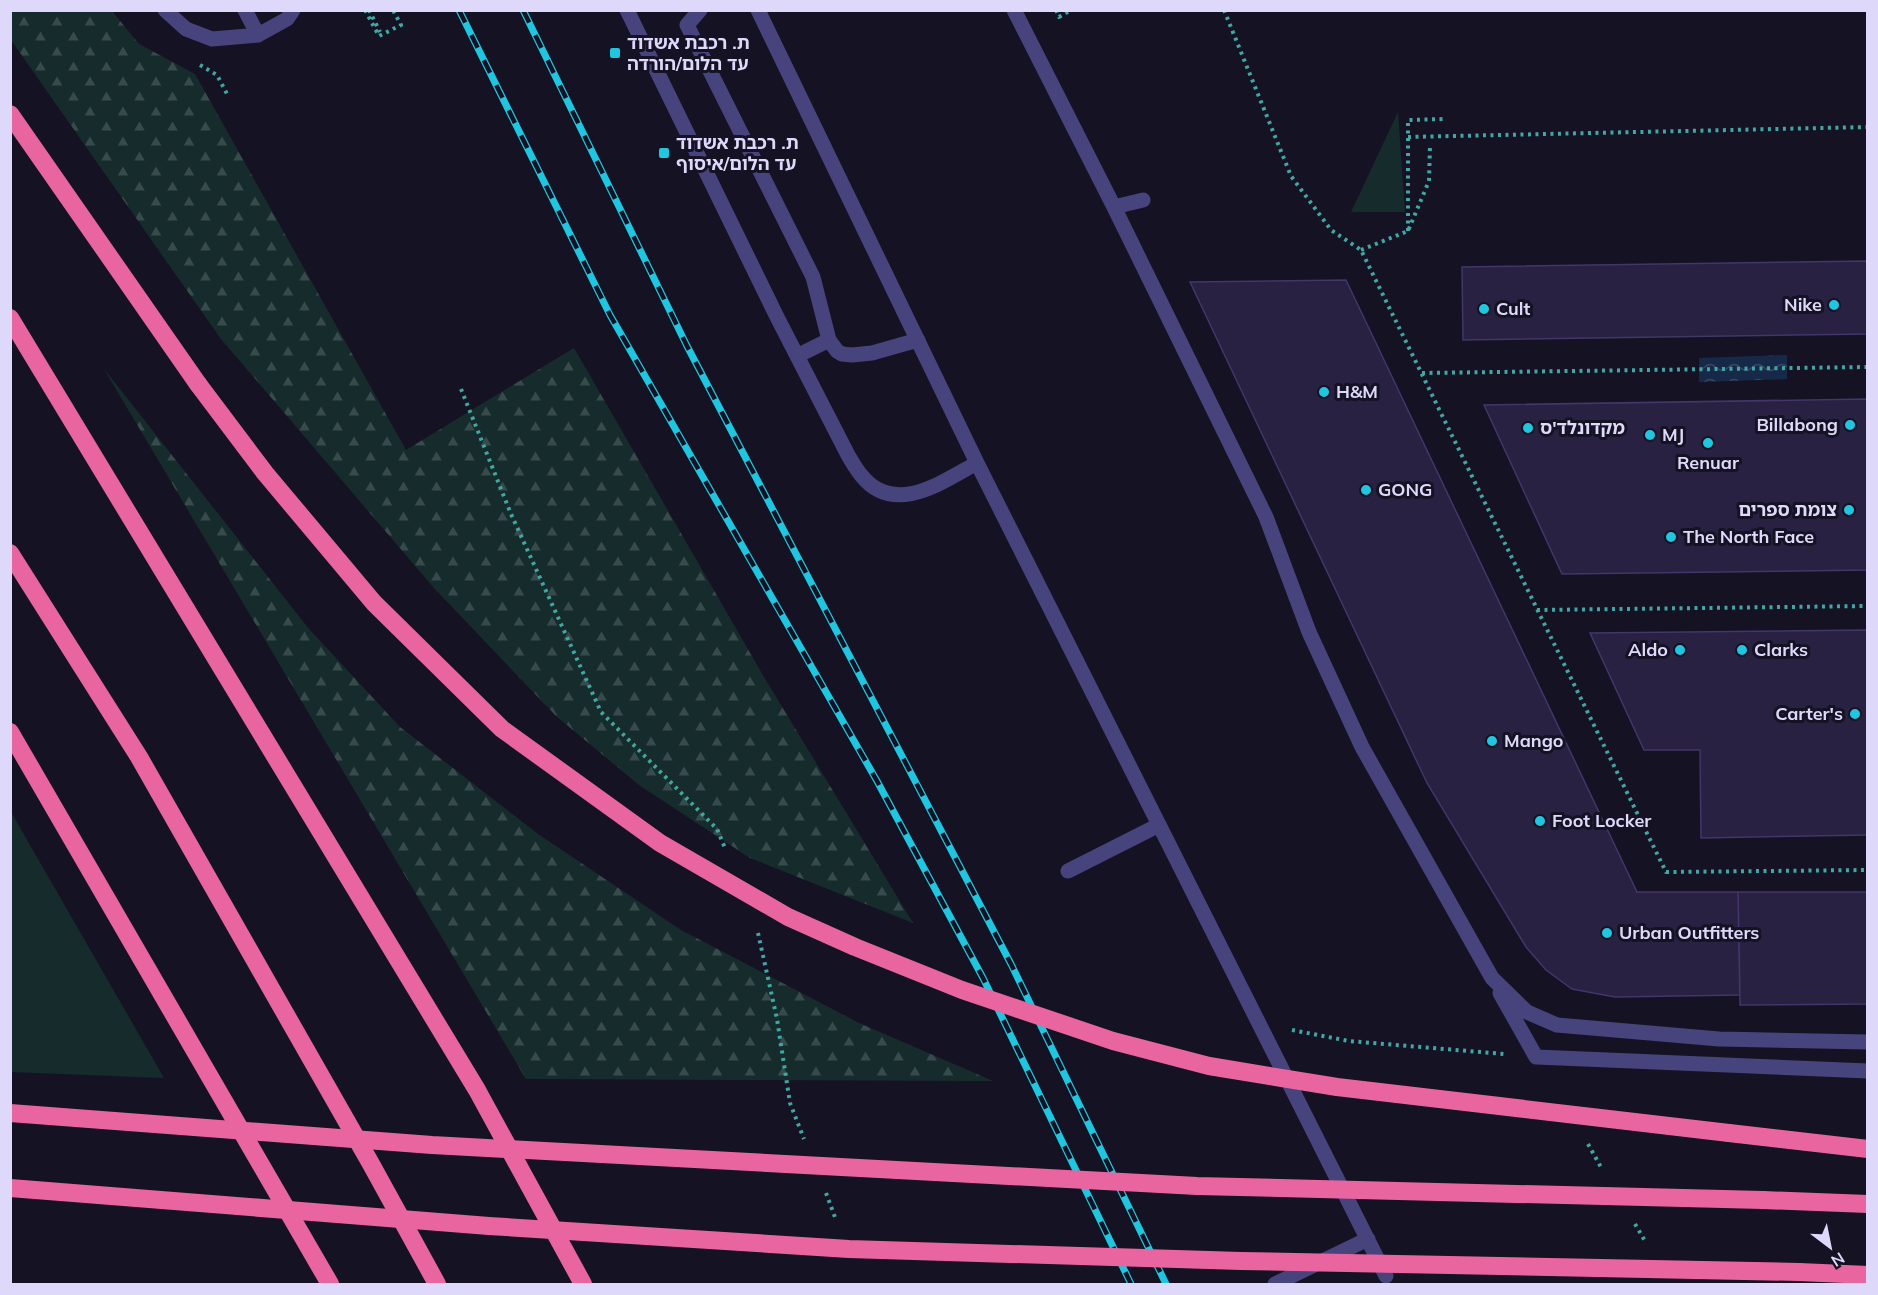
<svg xmlns="http://www.w3.org/2000/svg" width="1878" height="1295" font-family="Mulish,'Noto Sans Hebrew',sans-serif">
	<defs>
		<pattern id="forest-firs" width="22" height="20" patternUnits="userSpaceOnUse" patternTransform="scale(1.5)"><rect width="22" height="20" fill="#162c2c"/><path d="M5 1l3.5 6h-7zM16 11l3.5 6h-7z" fill="#374a4c"/></pattern>
		<pattern id="water-waves" width="16" height="10" patternUnits="userSpaceOnUse" patternTransform="scale(1.5)"><rect width="16" height="10" fill="#172948"/><path d="M0 5q4-4 8 0t8 0" fill="none" stroke="#384763"/></pattern>
	</defs>
	<rect width="100%" height="100%" fill="#151223"/>
	<path fill="#162c2c" d="M1398,112L1405,212H1351Z
		M10,812H11L164,1078L11,1072Z"/>
	<path fill="url(#forest-firs)" d="M10,11H112L139,44L195,74L406,450L574,348L764,677L913,923L750,858L639,785L556,716L434,588L221,339L11,40Z
		M104,369L309,629L400,727L538,834L681,930L859,1023L993,1081L526,1079Z"/>
	<path fill="url(#water-waves)" d="M1787,355V379L1699,382V358Z"/>
	<path fill="#282142" stroke="#42366a" stroke-width="1.5" d="M1868,261V334L1463,340L1462,267Z
		M1346,280L1637,892H1738L1740,995L1615,997L1572,989L1546,970L1526,947L1427,783L1190,282Z
		M1868,399V570L1562,574L1484,405Z
		M1868,630V835L1701,838L1700,750H1644L1590,633Z
		M1738,892H1868V1004L1740,1005Z"/>
	<g fill="none" stroke-linecap="round" stroke-linejoin="round">
		<path stroke="#40a7a4" stroke-width="4" stroke-dasharray="3 4.5" stroke-linecap="butt" d="M365,10L379,36L401,25L393,10
			M369,10L380,32
			M1056,10L1059,17L1071,10
			M1224,10L1291,176L1331,230L1361,250L1666,872L1868,870
			M200,65L217,75L227,94
			M1408,137L1868,127
			M1408,231V120L1445,119
			M1361,250L1408,231L1429,181L1430,145
			M1422,373L1868,367
			M461,389L511,514L601,712L717,829L725,848
			M1537,610L1868,606
			M758,933L777,1019L790,1103L804,1139
			M1292,1030L1349,1041L1504,1054
			M1588,1144L1602,1169
			M826,1193L836,1220
			M1635,1224L1645,1241"/>
		<path stroke="#47437c" stroke-width="15" d="M165,10L186,29L212,39L258,35L287,19L293,10
			M245,10L258,35
			M627,10L777,317L848,455C852,462 856,469 861,475C894,517 942,482 977,463
			M700,10L687,25L813,277L829,340L837,351L842,354L852,355L872,353L918,340
			M758,10L977,463L1386,1276
			M1014,10L1114,207L1266,517L1309,632L1362,747L1492,978L1527,1012L1557,1025L1719,1039L1868,1042
			M1114,207L1143,200
			M797,356L829,340
			M1068,871L1159,825
			M1500,993L1536,1057L1868,1071
			M1275,1284L1368,1239"/>
		<path stroke="#e965a0" stroke-width="18" d="M10,114L198,384
			M10,318L477,1090L583,1284
			M10,553L139,757L371,1164L437,1284
			M10,732L330,1284
			M1729,1133L1868,1149
			M1763,1200L1868,1204
			M1799,1272L1868,1275"/>
		<defs>
			<path id="rail" d="M459,10L610,315L877,781L983,978L1131,1284
				M523,10L687,346L1011,964L1166,1284"/>
		</defs>
		<use href="#rail" stroke="#20c6df" stroke-width="7"/>
		<use href="#rail" stroke="#151223" stroke-width="4.5" stroke-dasharray="14" stroke-linecap="butt"/>
		<path stroke="#e965a0" stroke-width="18" d="M198,384L265,473L374,603L502,729L660,843L788,917L855,947L962,990L1113,1041L1209,1066L1337,1087L1729,1133
			M10,1113L432,1145L1197,1186L1763,1200
			M10,1188L489,1226L849,1249L1241,1261L1799,1272"/>
	</g>
	<g fill="#20c6df" stroke="#151223" stroke-width="2">
		<rect x="609" y="47" width="12" height="12" rx="3"/>
		<rect x="658" y="147" width="12" height="12" rx="3"/>
		<circle cx="1834" cy="305" r="6"/>
		<circle cx="1484" cy="309" r="6"/>
		<circle cx="1324" cy="392" r="6"/>
		<circle cx="1850" cy="425" r="6"/>
		<circle cx="1528" cy="428" r="6"/>
		<circle cx="1650" cy="435" r="6"/>
		<circle cx="1708" cy="443" r="6"/>
		<circle cx="1366" cy="490" r="6"/>
		<circle cx="1849" cy="510" r="6"/>
		<circle cx="1671" cy="537" r="6"/>
		<circle cx="1680" cy="650" r="6"/>
		<circle cx="1742" cy="650" r="6"/>
		<circle cx="1855" cy="714" r="6"/>
		<circle cx="1492" cy="741" r="6"/>
		<circle cx="1540" cy="821" r="6"/>
		<circle cx="1607" cy="933" r="6"/>
	</g>
	<g text-anchor="middle" stroke-width="6" stroke-linejoin="round" paint-order="stroke">
		<g font-size="18" font-weight="bold" fill="#ded9fa" stroke="#151223" text-anchor="start">
			<text x="627" y="49">ת. רכבת אשדוד<tspan x="627" dy="21">עד הלום/הורדה</tspan></text>
			<text x="676" y="149">ת. רכבת אשדוד<tspan x="676" dy="21">עד הלום/איסוף</tspan></text>
			<text x="1822" y="311" text-anchor="end">Nike</text>
			<text x="1496" y="315">Cult</text>
			<text x="1336" y="398">H&amp;M</text>
			<text x="1838" y="431" text-anchor="end">Billabong</text>
			<text x="1540" y="434">מקדונלד'ס</text>
			<text x="1662" y="441">MJ</text>
			<text x="1708" y="469" text-anchor="middle">Renuar</text>
			<text x="1378" y="496">GONG</text>
			<text x="1837" y="516" text-anchor="end">צומת ספרים</text>
			<text x="1683" y="543">The North Face</text>
			<text x="1668" y="656" text-anchor="end">Aldo</text>
			<text x="1754" y="656">Clarks</text>
			<text x="1843" y="720" text-anchor="end">Carter's</text>
			<text x="1504" y="747">Mango</text>
			<text x="1552" y="827">Foot Locker</text>
			<text x="1619" y="939">Urban Outfitters</text>
		</g>
	</g>
	<rect width="1878" height="1295" fill="none" stroke="#ded9fa" stroke-width="24"/>
	<g transform="translate(1830 1247) rotate(148)" stroke="#151223" stroke-width="4.5" paint-order="stroke">
	<path d="M0-4.5L10 22L0 15L-10 22Z" fill="#ded9fa"/>
	<text y="-9" font-size="16" font-weight="bold" text-anchor="middle" fill="#ded9fa">N</text>
	</g>
</svg>
